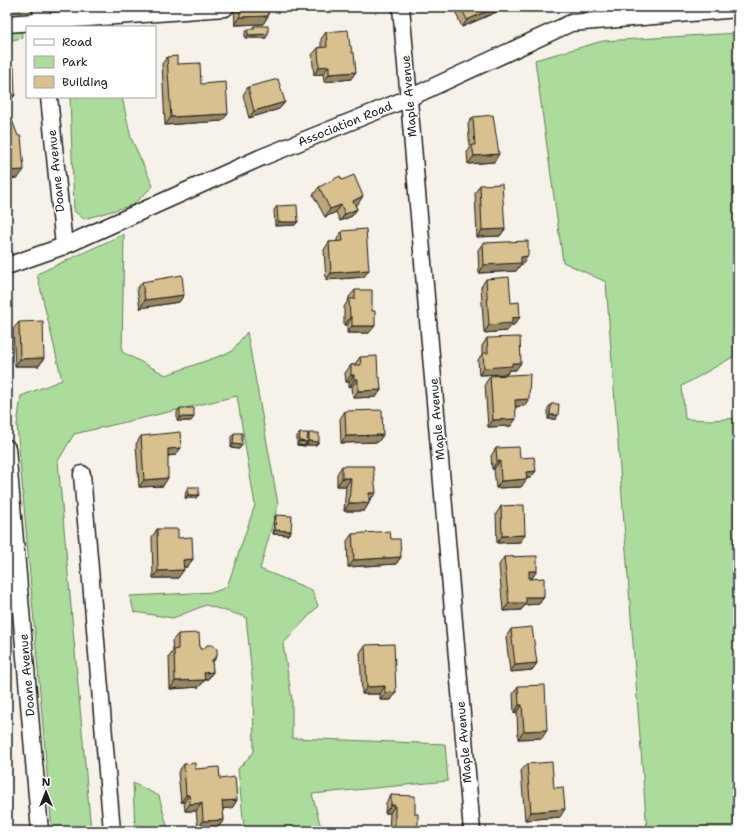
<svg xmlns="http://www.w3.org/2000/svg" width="745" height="838" font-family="'Shantell Sans',sans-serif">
	<rect width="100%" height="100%" fill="#f7f2e9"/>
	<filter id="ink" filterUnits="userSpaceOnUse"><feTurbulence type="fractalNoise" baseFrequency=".025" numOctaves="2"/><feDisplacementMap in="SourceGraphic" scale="8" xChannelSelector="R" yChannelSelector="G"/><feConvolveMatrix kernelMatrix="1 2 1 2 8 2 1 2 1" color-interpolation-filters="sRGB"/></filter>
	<g filter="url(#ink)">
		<path fill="#acdc9c" stroke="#647c5c" d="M7,7H20L22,38L7,41Z
			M738,33V354L682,386L685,419L713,420L738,418V831H647L606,282L563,262L535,60L603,41Z
			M70,97H122L131,138L153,186L133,205L84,219L74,211Z
			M124,234L122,352L166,375L231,352L247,332L278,504L260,569L312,590L318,606L283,644L292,700V738L445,744L448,781L312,794L320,824L341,831H234L244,827L238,769L254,752L253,686L246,617L206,605L173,618L134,612L130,596L214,592L227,587L255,505L237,396L74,434L58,461L91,831H52L17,425L21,396L62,380L37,274Z
			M133,783L159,796L167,826L179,831H135Z"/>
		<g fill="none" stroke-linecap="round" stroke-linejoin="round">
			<defs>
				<path id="minor" d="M41,7L43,27
					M401,7L472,831
					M7,24L225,8
					M49,97L64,246
					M7,266L64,246L260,158L409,98L571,23L738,9
					M7,448L40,831
					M82,474L112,831"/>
			</defs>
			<use href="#minor" stroke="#1c1c1c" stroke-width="19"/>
			<use href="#minor" stroke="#fff" stroke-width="16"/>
		</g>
		<path fill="#baa57b" stroke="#1c1c1c" d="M234,7H268V16L263,24L235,25Z
			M310,7H337L335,9L311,11Z
			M453,7H508L462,27Z
			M254,26L266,38H245V33L248,29H252Z
			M326,32L351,79L324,82L323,74L314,75L312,55L318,48L321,47V39Z
			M167,57L177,64L201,84L222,121L165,125L162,64Z
			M248,87L285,102L279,109L249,118L243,95Z
			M473,117L494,162L468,164L467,152L470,149L468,124Z
			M342,180L358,204L355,205L357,209L352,216L340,221L336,212L325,217L313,195L319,187Z
			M480,185L505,229L500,236L477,237L475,193Z
			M277,206L295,225L275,226L274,210Z
			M342,231L364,277L326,280L324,250L329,242H337V239Z
			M483,243L523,264H521L516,271L479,273L478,250Z
			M486,279L520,317L514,325H511L507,331L484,333L481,287Z
			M142,282L184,295L179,302L140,308L137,289Z
			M355,290L369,333H347V325H344V307L349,299V297Z
			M19,322L44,358L39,366H15L13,329Z
			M487,338L516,370H509L507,374L479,375L478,360L482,354V346Z
			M360,357L378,377L381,390L376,397L353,398L352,386L349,387V382H346L345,373L351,365H355V364Z
			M490,376L524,406L516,407L511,426L488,427L485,384Z
			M551,404L556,419H548V408Z
			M180,408L191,421H177V412Z
			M345,411L383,435L378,442L341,443L340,419Z
			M234,433L242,445L239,449L231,448V437Z
			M300,433L308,435L309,433L316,445H306V444L305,446L297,445V436Z
			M141,436L176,455L168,456L163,486L139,487L136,444Z
			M496,448L520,458L536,471L530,478L526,479L521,487L496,488L494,469H492L491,456Z
			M342,466L376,493L370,500H369V503L364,511H344L346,486H337V474Z
			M188,487L199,495L196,498H185L186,491Z
			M501,506L520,542L497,543L496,514Z
			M276,515L291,531L288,535L273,534L274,519Z
			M157,529L178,538L193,559L187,567H184L178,578H153L152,537Z
			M352,534L391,539L401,557L396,564L348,567L347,541Z
			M504,557L537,571L532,578H529L544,597L539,604L525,605L521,610L503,611L499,565Z
			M511,629L537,663L532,670L510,672L506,637Z
			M178,634L200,649L212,663L213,672L208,679L205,680L199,687L170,689L169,657L173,651L172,641Z
			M365,645L396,692L391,700H380V694H362L360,653Z
			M518,686L547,730L542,738L518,739L517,712L514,713L513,694Z
			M184,764L220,779L237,800L232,808H223L224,820L218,827L198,829L196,811H185L184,802H181L178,772Z
			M527,764L554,788L560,817L525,820L521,771Z
			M391,795L415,814L418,831H389L390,813H385L386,803Z"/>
		<path fill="#978664" stroke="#1c1c1c" d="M314,7H337L335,9L311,11Z
			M496,7H508L462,27L467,20Z
			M268,16L263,24L235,25L240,17Z
			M268,34L266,38H245L248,35Z
			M329,66L323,74L314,75L319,67Z
			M356,72L351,79L324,82L329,74Z
			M7,95H15L10,102H7Z
			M285,102L279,109L249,118L254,111Z
			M228,114L222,121L165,125L171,117Z
			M499,154L494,162L468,164L474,156Z
			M24,170L18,178L7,179V171Z
			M363,196L358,204L348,208L353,201Z
			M341,205L336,212L325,217L330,209Z
			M357,209L352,216L340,221L345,214Z
			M278,222H298L295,225L275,226Z
			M505,229L500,236L477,237L482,230Z
			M528,256L523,264H521L516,271L479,273L484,265L521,257Z
			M369,270L364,277L326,280L331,273Z
			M184,295L179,302L140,308L145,300Z
			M350,317H352L347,325H344Z
			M520,317L514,325H511L507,331L484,333L489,325L512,318Z
			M352,326H375L369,333H347Z
			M44,358L39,366H15L20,359Z
			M512,363H521L516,370H509L507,374L479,375L484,368Z
			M351,375H354L349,382H346Z
			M354,379H358L352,386L349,387Z
			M381,390L376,397L353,398L358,391Z
			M529,399L524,406L510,407L515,400Z
			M550,415H558L556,419H548Z
			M180,417H194L191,421H177Z
			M516,419L511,426L488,427L493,420Z
			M383,435L378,442L341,443L346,436Z
			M299,441L307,442L305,446L297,445Z
			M309,441L319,442L316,445H306Z
			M233,444L242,445L239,449L231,448Z
			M181,448L176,455L163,456L168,449Z
			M497,461H500L494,469H492Z
			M536,471L530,478L521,479L526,472Z
			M168,478L163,486L139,487L144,480Z
			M342,478H351L346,486H337Z
			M527,479L521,487L496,488L501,481Z
			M369,493H376L370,500H364Z
			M188,495H199L196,498H185Z
			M349,503H369L364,511H344Z
			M275,530L291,531L288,535L273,534Z
			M525,535L520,542L497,543L502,536Z
			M401,557L396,564L348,567L354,560Z
			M193,559L187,567H178L183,560Z
			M184,570L178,578H153L158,571Z
			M529,571H537L532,578H524Z
			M526,597H544L539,604L525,605L521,610L503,611L509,603Z
			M217,656L212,664V660Z
			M537,663L532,670L510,672L515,665Z
			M213,672L208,679L199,680L204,673Z
			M205,680L199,687L170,689L175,681Z
			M385,686L380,694H362L367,687Z
			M396,692L391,700H380L385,693Z
			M519,705H522L517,712L514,713Z
			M547,730L542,738L518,739L524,731Z
			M186,795H189L184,802H181Z
			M237,800L232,808L217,809L222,801Z
			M202,803L196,811H185L190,804Z
			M391,805H395L390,813H385Z
			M565,809L560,817L525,820L531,812Z
			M224,820L218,827L198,829L203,821Z"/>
		<path fill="#d8c08f" stroke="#1c1c1c" d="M240,7H268V16L240,17Z
			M461,7H496L467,20Z
			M254,26H268V34L248,35V29H254Z
			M348,30L350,46H351L352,53H354L356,72L329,74V66L319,67L318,48L327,47L326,32Z
			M177,56V64L200,63L201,84L226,82L228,114L171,117L167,57Z
			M7,61H8V67H14L15,95H7Z
			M278,79L285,102L254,111L248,87Z
			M493,115L499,154L474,156L472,145H475L473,117Z
			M7,120H12L18,136H21L24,170L7,171Z
			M354,175L363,196L353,201L357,209L345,214L341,205L330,209L319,187L340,176L342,180Z
			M502,184L505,229L482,230L480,185Z
			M297,205L298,222H278L277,206Z
			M366,229L369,270L331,273L329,242L343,241L342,231Z
			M528,241V256L521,257V263L484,265L483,243Z
			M182,275L184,295L145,300L142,282Z
			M509,277L511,303L519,302L520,317L512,318V323L489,325L486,279Z
			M355,290H372V311H375V326H352V317H350L349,299H355Z
			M43,321L44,358L20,359L19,322Z
			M520,337L521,363H512V366L484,368L483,353H488L487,338Z
			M377,356L378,377H380L381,390L358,391V379H354V375H351V365H361L360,357Z
			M530,374L529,399L515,400L516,419L493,420L490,376Z
			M551,404H559L558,415H550Z
			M180,408H194V417H180Z
			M382,410L383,435L346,436L345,411Z
			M180,432L181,448L168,449V478L144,480L141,436Z
			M234,433H242V445L233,444Z
			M300,433H308L307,442L299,441Z
			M309,433H319V442L309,441Z
			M519,447L520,458L534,457L536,471L526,472L527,479L501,481L500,461H497L496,448Z
			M342,466H373L376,493H369V503H349L351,478H342Z
			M188,487H199V495H188Z
			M524,505L525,535L502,536L501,506Z
			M276,515L292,516L291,531L275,530Z
			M157,529H178V538L192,537L193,559L183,560L184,570L158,571Z
			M390,531L391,539H400L401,557L354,560L352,534Z
			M537,556V571H529V579L544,578V597H526V603H509L504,557Z
			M532,627L537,663L515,665L511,629Z
			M199,633L200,649H204L207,645H212L217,649V656L212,660L213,672L204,673L205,680L175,681L174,650L178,649V634Z
			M394,644L396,692L385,693V686L367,687L365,645Z
			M545,685L547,730L524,731L522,705H519L518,686Z
			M552,762L554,788L563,787L565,809L531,812L527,764Z
			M195,763V769L219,767L220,779L235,777L237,800L222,801L224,820L203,821L202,803L190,804L189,795H186L184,764Z
			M391,795L415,796V814H418V831H395V805H391Z"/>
	</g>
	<g text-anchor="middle" stroke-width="3" stroke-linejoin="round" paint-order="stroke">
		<g font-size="12" fill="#1c1c1c" stroke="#fff">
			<text transform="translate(409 96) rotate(-95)" y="4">Maple Avenue</text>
			<text transform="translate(345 124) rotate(-22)" y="4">Association Road</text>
			<text transform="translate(56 171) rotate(-96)" y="4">Doane Avenue</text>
			<text transform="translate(437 419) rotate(-95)" y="4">Maple Avenue</text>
			<text transform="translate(27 675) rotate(-95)" y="4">Doane Avenue</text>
			<text transform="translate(464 742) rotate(-95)" y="4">Maple Avenue</text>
		</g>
	</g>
	<rect width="745" height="838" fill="none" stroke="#fff" stroke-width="24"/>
	<rect x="12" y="12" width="721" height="814" fill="none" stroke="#1c1c1c" stroke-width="1.5" filter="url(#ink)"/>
	<rect x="26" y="26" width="130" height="72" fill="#ffffff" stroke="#a4a4a4"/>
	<rect x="34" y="39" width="20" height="6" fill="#ffffff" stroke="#a4a4a4"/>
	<text x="62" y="46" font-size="12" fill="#1c1c1c">Road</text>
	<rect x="34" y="56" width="20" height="12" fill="#acdc9c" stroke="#a4a4a4"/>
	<text x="62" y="66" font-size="12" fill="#1c1c1c">Park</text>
	<rect x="34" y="76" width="20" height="12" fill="#d8c08f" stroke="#a4a4a4"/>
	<text x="62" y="86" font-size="12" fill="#1c1c1c">Building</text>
	<g transform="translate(46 792)" stroke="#ffffff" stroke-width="3" paint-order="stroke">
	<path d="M0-3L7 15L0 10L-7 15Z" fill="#1c1c1c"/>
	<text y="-6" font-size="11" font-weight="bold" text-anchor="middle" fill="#1c1c1c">N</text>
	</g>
</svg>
